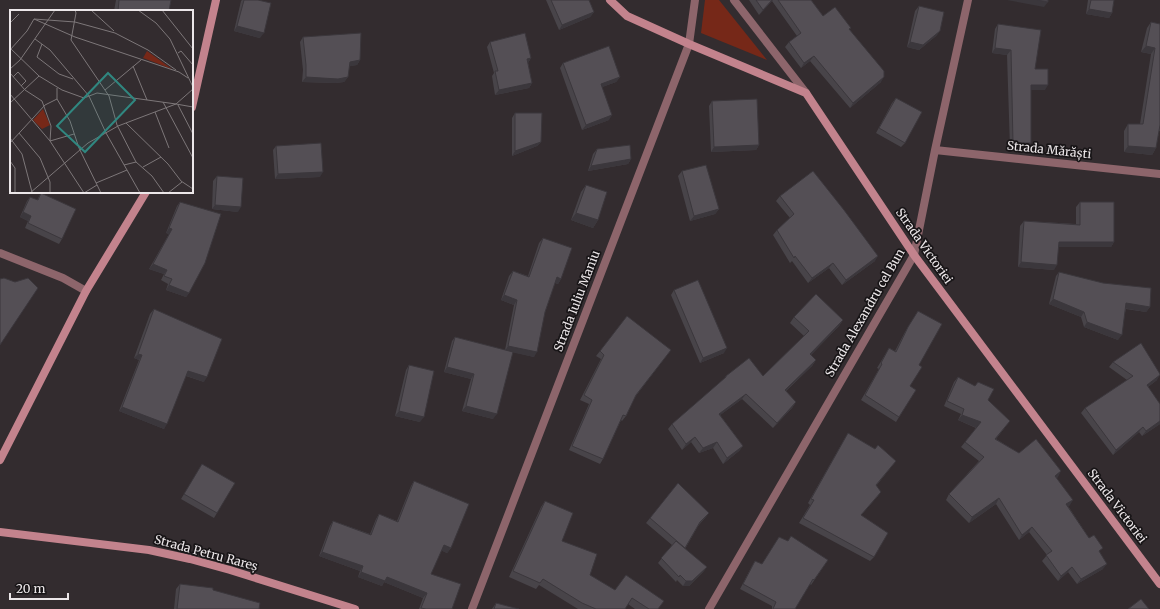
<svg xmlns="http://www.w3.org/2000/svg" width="1160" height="609" font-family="Merriweather,serif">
	<rect width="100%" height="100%" fill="#332c2f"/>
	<path fill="#762818" d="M705,0H719L767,60L701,33Z"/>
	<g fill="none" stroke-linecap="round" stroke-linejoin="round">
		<path stroke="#8d656b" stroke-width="8" d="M734,0L806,93
			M935,150L1160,174
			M0,253L63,278L86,291
			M472,609L689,44L695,0
			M709,609L914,255L935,150L968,0"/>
		<path stroke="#c3838d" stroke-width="8" d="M610,0L627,16L689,44L806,93L914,255L1160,584
			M192,107L216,0
			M0,460L86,291L146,192
			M0,532L149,550L190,559L230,570L355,609"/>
	</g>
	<path fill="#484449" d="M116,0H171L169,11H114Z
		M242,0H258L260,38L234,31L241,1Z
		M546,0H589L594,12L590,17L559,30Z
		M749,0H811L823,16L850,30L881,82L850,108L810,61L801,68L785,47L789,42L797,36L772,1L759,15Z
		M1088,0H1114L1112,13L1109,18L1086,14Z
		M919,6L940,31L936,36L919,50L907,47L915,11Z
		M1151,22L1160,24V131H1159L1156,148L1152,155L1124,152V131L1128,124H1140L1151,54L1141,52L1147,28Z
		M998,24L1035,69L1045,90H1031L1028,148H1010L1007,55L992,53L995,29Z
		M303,37L360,60L357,65L349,66L348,77L344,82L335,83L302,82L303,70L300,42Z
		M490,42L531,58L528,63L532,83L529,88L495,95L492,76L494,73L487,47Z
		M563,63L620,77L616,82L602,87L609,120L582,130L560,68Z
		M896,98L905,143L901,147L876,133L892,103Z
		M712,101L759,145L756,150L711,152L709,106Z
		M515,113L541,142L537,146L512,156V118Z
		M276,146L320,177L275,179L273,150Z
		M597,149L631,159L628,164L588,171L593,154Z
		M682,171L719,209L715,214L690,221L678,176Z
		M217,176L238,212L212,209L213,181Z
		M586,185L598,220L593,228L571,220L581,192Z
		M41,193L62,239L59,244L25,228L28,221L20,217L27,201L30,197L37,200Z
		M780,196L875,261L842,285L829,268L808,283L792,261L790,263L773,235L777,230L790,218L776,201Z
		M180,202L189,293L186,297L166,290L168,284L161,280L164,274L149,269L169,234L166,233L177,206Z
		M1080,202L1114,242L1111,247H1058L1054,270L1018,267L1020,226L1024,221L1076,224V207Z
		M543,238L561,279L558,284L555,283L545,312L534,357L513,352L493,419L462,411L471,379L444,372L452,341L455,337L505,350L514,305L501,300L509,276L513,271L528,276L539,243Z
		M1059,272L1150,307L1146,312L1126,309L1118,340L1084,327L1081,317L1049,304L1056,276Z
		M674,290L724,353L700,363L671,295Z
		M154,309L204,382L186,376L164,429L119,411L139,360L134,358L150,314Z
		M918,311L919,365L910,386L916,390L896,422L861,400L879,369L877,368L889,348L895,351L905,332Z
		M794,317L843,320L839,326L811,355L816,360L812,366L786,391L796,402L792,408L773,428L742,399L720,415L743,446L739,451L723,464L713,448L699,453L691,442L682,450L668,429L672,424L723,380L726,376H763L804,336L790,323Z
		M600,351L667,355L635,397L626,416L622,421L621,420L603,459L600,464L569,450L589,404L580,400L601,359L596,356Z
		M1113,362L1157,380L1148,387L1160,404V424L1142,436L1139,432L1113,455L1081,413L1085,408L1127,380L1109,367Z
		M409,365L420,422L395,416L406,370Z
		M958,377L988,400L1006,426L996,439L1058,477L1056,478L1070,505L1068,506L1089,538L1100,552L1103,569L1077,584L1068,572L1058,581L1042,561L1047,555L1029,532L1019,540L996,504L969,523L946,500L949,494L979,461L961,447L976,428L958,420L961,414L944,406L954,382Z
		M848,433L896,461L876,486L878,496L861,515L874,557L870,561L799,523L810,505L808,503L845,438Z
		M202,464L217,513L214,518L181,499Z
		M414,481L451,548L447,553L441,550L431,574L452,609H419L423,598L384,582L382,586L358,577L360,571L319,556L330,526L333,521L370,534L376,519L379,514L397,521L411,486Z
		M545,501L562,541L590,575L615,590L658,609H635L628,604L625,609H578L539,585L536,589L509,577L541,507Z
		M709,513L705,518L698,526L685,549L707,567L703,572L689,586H683L677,580L676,582L658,563L672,545L646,523L650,518Z
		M779,537L828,560L811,585L810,584L795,609H772V606L740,589L752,566L755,561L762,564Z
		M180,584L213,590L259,609H174L176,589Z
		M496,603L519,609H492Z"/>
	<path fill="#3b373c" d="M772,0H773L759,15L763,10Z
		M1007,0H1037L1048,2L1044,7Z
		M1089,9L1112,13L1109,18L1086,14Z
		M594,12L590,17L559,30L562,25Z
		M237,26L264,33L260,38L234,31Z
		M940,31L936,36L919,50L907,47L910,42Z
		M1146,46L1155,48L1151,54L1141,52Z
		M995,48L1011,50L1007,55L992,53Z
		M814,56L810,61L801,68L804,63Z
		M531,58L528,63L527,59Z
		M360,60L357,65L346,67L350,62Z
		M306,77H348L344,82L335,83L302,82Z
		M620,77L616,82L597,89L601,84Z
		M884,77L881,82L850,108L853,103Z
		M532,83L529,88L495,95L499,90Z
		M1031,85H1048L1045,90H1027Z
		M612,115L609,120L582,130L586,125Z
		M541,142L537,146L512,156L515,151Z
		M1013,143H1031L1028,148H1010Z
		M759,145L756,150L711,152L714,147Z
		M1128,146L1156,148L1152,155L1124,152Z
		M631,159L628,164L588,171L591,166Z
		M323,172L320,177L275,179L278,174Z
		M215,205L241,207L238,212L212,209Z
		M719,209L715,214L690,221L694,216Z
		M23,212L31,216L28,221L20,217Z
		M576,213L598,220L593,228L571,220Z
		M169,228L172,229L169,234L166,233Z
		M1059,242H1114L1111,247H1055Z
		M878,256L875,261L842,285L846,280Z
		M1021,262L1057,265L1054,270L1018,267Z
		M833,263L829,268L808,283L812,278Z
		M153,264L167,270L164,274L149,269Z
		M557,277L561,279L558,284L553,282Z
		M169,285L189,293L186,297L166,290Z
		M504,295L517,300L514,305L501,300Z
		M1053,299L1084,312L1081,317L1049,304Z
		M1126,303L1150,307L1146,312L1123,308Z
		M843,320L839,326L806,360L810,354Z
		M1087,322L1122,335L1118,340L1084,327Z
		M508,346L537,352L534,357L505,351Z
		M727,348L724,353L700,363L703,358Z
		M138,354L142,355L139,360L134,358Z
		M816,360L812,366L781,395L785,390Z
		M447,367L474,374L471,379L444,372Z
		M188,371L207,377L204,382L184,375Z
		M1160,375L1157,380L1144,390L1147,385Z
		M746,394L742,399L715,419L719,414Z
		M796,402L792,408L773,428L777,423Z
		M466,406L497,414L493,419L462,411Z
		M122,407L167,424L164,429L119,411Z
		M399,411L424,417L420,422L395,416Z
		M962,415L981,422L977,428L958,420Z
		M1010,421L1006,426L992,444L995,439Z
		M1160,421V424L1142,436L1146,431Z
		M1143,427L1139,432L1113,455L1116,450Z
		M695,437L691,442L682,450L686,444Z
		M717,442L713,448L699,453L703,448Z
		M743,446L739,451L723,464L727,458Z
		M1061,471L1058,477L1051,481L1055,476Z
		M881,492L878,496L857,520L861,515Z
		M999,498L996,504L969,523L972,517Z
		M1073,500L1070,505L1063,509L1066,504Z
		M709,513L705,518L696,527L700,522Z
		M1032,527L1029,532L1019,540L1022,535Z
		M444,545L451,548L447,553L440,550Z
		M322,552L363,566L360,571L319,556Z
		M1107,564L1103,569L1077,584L1081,579Z
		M707,567L703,572L689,586H683L686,581Z
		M1072,567L1068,572L1058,581L1061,576Z
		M361,572L387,577L427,593L423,598L384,582L382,586L358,577Z"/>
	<path fill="#544f55" stroke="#3b373c" d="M119,0H171L169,11H118Z
		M244,0H258L271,3L264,33L237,26Z
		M551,0H589L594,12L562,25Z
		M756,0H772L763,10Z
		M778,0H811L823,16L835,7L851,28L849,29L884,71V77L853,103L814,56L804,63L789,42L801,33Z
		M1037,0H1048V2Z
		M1091,0H1114L1112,13L1089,9Z
		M919,6L944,12L940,31L923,45L910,42Z
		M1151,22L1160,24V125L1156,148L1128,146V124H1143L1155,48L1146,46Z
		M998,24L1041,30L1035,69H1048V85H1031V143H1013L1011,50L995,48Z
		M361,33L360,60L350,62L348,77L338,79L306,77V65L303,37Z
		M525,33L531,58L527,59L532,83L499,90L495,71H498L490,42Z
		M609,46L620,77L601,84L612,115L586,125L563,63Z
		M896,98L922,112L905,143L879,128Z
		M757,99L759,145L714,147L712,101Z
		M515,113H542L541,142L515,151Z
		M321,143L323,172L278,174L276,146Z
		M630,145L631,159L591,166L597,149Z
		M706,165L719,209L694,216L682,171Z
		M813,171L844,210L878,256L846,280L833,263L812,278L795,256L794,258L777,230L794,214L780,196Z
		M217,176L243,178L241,207L215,205Z
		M586,185L607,192L598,220L576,213Z
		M41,193L76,209L62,239L28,223L31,216L23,212L30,197L38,200Z
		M180,202L221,214L205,263L189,293L169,285L172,279L164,276L167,270L153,264L172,229L169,228Z
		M1080,202H1114V242H1059L1057,265L1021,262L1024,221L1080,225Z
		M543,238L572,248L561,279L557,277L545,312L537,352L508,346L517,300L504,295L513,271L529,277Z
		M1059,272L1103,283L1151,288L1150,307L1126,303L1122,335L1087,322L1084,312L1053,299Z
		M4,278L15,282L28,278L38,288L0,345V279Z
		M698,280L727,348L703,358L674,290Z
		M816,294L843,320L810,354L816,360L785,390L796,402L777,423L746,394L719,414L743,446L727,458L717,442L703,448L695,437L686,444L672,424L726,377V376L749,358L763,376L809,331L794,317Z
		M154,309L222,339L207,377L188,371L167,424L122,407L142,355L138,354Z
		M918,311L942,324L919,365L922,367L910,386L916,390L899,417L865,395L882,364L881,363L889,348L896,352L908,327Z
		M627,316L671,350L636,395L626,416L623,415L603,459L572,446L592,400L584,395L604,355L600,351Z
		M455,337L513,352L497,414L466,406L474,374L447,367Z
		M1141,343L1160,374V375L1147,385L1160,404V421L1146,431L1143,427L1116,450L1085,408L1133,376L1113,362Z
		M409,365L434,371L424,417L399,411Z
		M958,377L975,386L978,382L994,389L988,400L1010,421L995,439L1019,453L1036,439L1047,453L1061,471L1055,476L1073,500L1066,504L1089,538L1094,535L1103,548L1099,551L1107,564L1081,579L1072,567L1061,576L1046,555L1052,551L1032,527L1022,535L999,498L972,517L949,494L984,457L965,442L981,422L962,415L964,409L947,401Z
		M848,433L875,449L878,445L896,461L876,485L881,492L861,515L888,533L874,557L803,518L814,500L811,499Z
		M202,464L235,483L217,513L184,494Z
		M414,481L469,504L451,548L444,545L431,574L461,584L452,609H426L421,608L427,593L387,577L385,581L361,572L363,566L322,552L333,521L371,535L379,514L398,522Z
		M678,483L709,513L700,522L685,548L650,518Z
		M545,501L573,513L562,541L597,554L590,575L615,590L626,575L664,601L658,609H649L632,598L625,609H596L582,603L543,579L540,583L513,571Z
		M791,536L828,560L814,580L813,579L795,609H773L776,602L743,584L755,561L762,564L779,537L788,541Z
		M676,541L707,567L692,581H686L680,575L679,577L661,558Z
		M180,584L213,588V590L260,603L259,609H177Z
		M1141,599L1149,609H1128Z
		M496,603L519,609H494Z"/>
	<g text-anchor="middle" stroke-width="3.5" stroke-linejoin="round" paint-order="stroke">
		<g font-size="12" fill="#ece7e9" stroke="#181517">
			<text transform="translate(1049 150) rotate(6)" y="4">Strada Mărăști</text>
			<text transform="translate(924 246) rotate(55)" y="4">Strada Victoriei</text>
			<text transform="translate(577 301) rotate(-69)" y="4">Strada Iuliu Maniu</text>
			<text transform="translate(865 313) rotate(-60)" y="4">Strada Alexandru cel Bun</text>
			<text transform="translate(1117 506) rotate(53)" y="4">Strada Victoriei</text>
			<text transform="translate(206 553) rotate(15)" y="4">Strada Petru Rareș</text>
		</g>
	</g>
	<g transform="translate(10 10)">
		<rect width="183" height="183" fill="#332c2f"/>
		<path d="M137,41L162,59L133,48ZM33,99L40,115L32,119L23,110Z" fill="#762818"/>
		<path fill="none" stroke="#7d7779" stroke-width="1" d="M65,0L66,3L61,30L99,86L107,115L126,152M81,0L104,21M128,0L146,13L160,29L183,77M152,0L183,39M24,9L65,27L169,62L178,68M24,9L65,12L105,23L138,40L166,60M0,13L9,4M25,29L40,40L79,86L96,123L130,183M32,34L27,47L49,64L63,69M0,38L29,66L52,80L74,88L87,83L166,94L183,79M0,40L17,21L24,9M168,43L171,41L183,55M123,56L137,90M0,59L10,50L45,0M0,63L15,80L32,91L41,116L40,131L64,124M3,67L8,62L16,71L11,76M47,78V89L60,111L69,138L91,183M95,80L131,50M0,84L40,131L74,183M153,92L183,148M0,93L29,66M168,95L183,124M145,102L159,138M116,113L158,154L171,171L183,179M9,123L30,148L40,172V183M0,128L12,144L22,182M0,133L35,95L47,89M0,151L5,158V183M114,155L126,152L142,166L154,183M133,157L151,147M86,173L117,160M20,183L78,133L108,116L166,94L183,97M74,183L87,175M158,183L172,172"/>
		<path fill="#308780" fill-opacity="0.15" stroke="#308780" stroke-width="2" d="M98,63L125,90L75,142L47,116Z"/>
		<rect width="183" height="183" fill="none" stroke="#ece7e9" stroke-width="2"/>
	</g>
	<path d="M10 593v6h58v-6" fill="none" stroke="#ece7e9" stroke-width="2"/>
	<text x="16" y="593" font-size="12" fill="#ece7e9" stroke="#181517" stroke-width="3" paint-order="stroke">20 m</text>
</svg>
